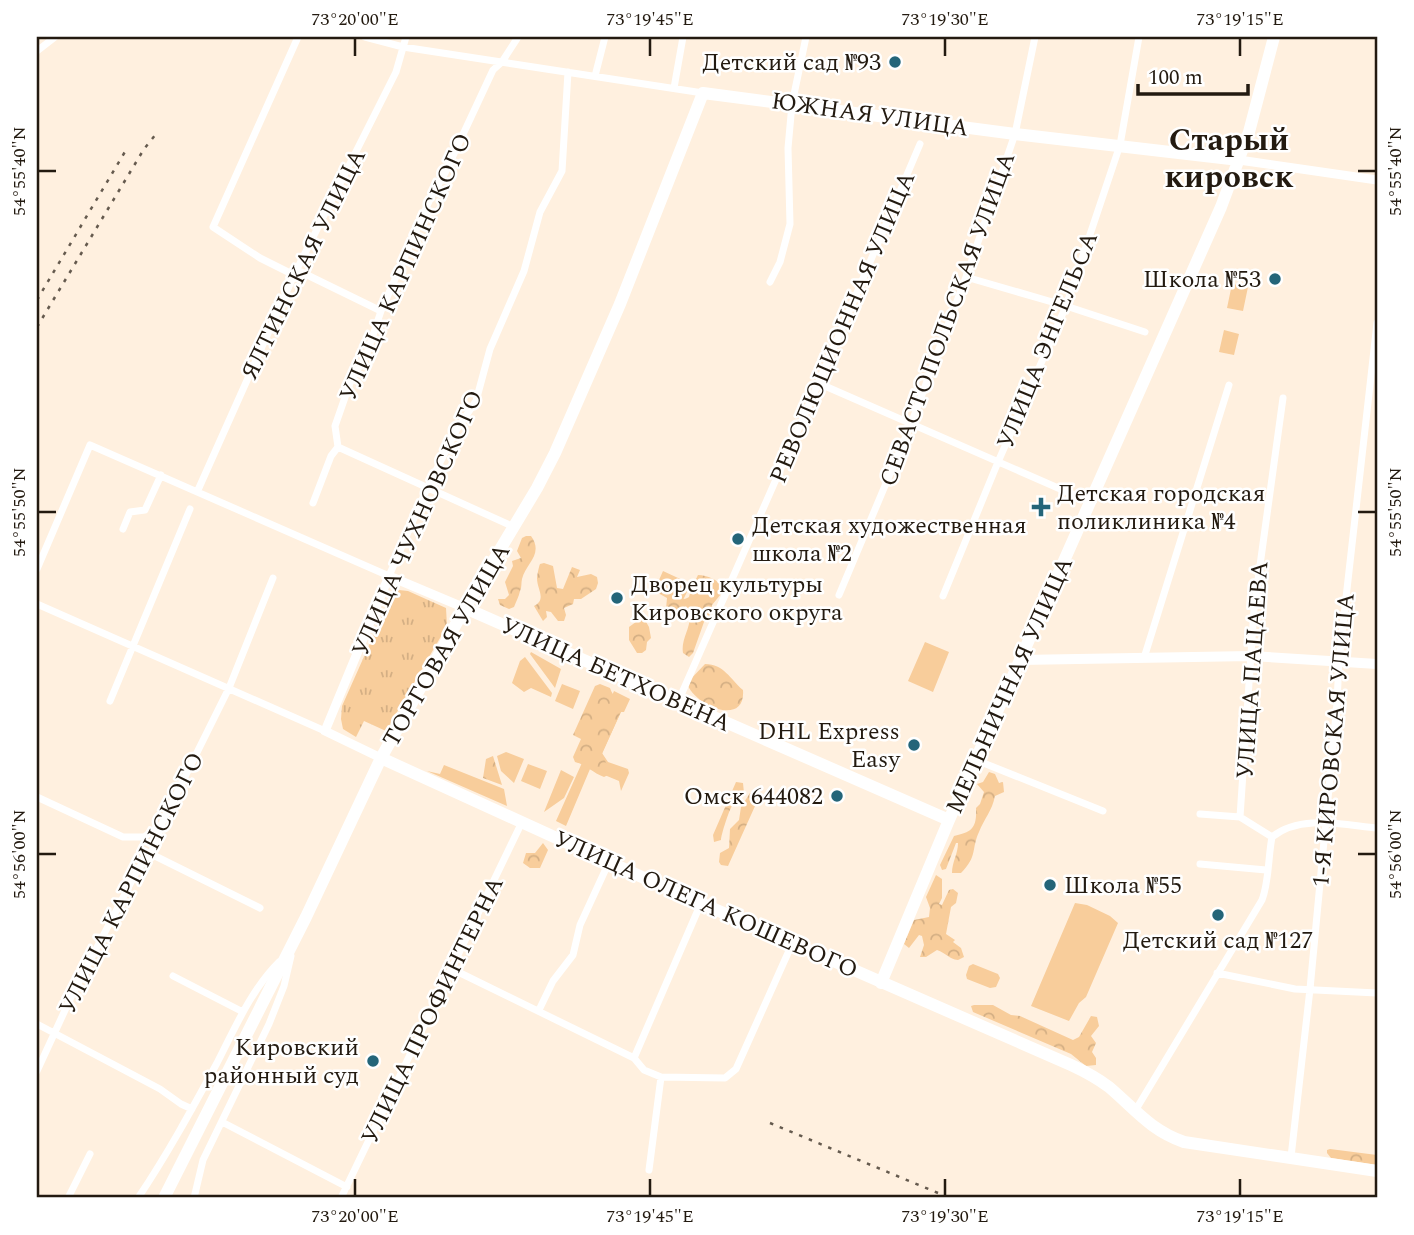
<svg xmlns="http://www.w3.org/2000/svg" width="1414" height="1235" font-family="Spectral,serif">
	<defs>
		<pattern id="forest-crowns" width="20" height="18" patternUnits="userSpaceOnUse" patternTransform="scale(1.75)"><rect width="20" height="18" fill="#f8cd9b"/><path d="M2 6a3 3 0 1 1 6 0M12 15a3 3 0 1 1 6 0" fill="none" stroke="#d4af84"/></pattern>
		<pattern id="park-tufts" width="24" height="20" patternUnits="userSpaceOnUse" patternTransform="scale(1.75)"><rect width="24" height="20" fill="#f8cd9b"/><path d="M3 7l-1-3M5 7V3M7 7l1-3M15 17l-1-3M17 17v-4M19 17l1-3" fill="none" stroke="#d4af84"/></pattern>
	</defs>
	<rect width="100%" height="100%" fill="#fff0df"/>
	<path fill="#f8cd9b" d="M1232,284L1248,287L1243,311L1227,308Z
		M1224,330L1239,334L1234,355L1219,352Z
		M663,571L691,584L682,602L655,589Z
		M925,642L949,652L933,692L908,681Z
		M531,652L561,669L555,688L530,654Z
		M525,657L552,693L551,697L531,688L524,692L512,683L520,661Z
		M562,684L580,691L573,709L555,701Z
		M614,691L630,699L624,712H621L602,753L608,762L628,769L629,773L621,791L619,781L590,769L566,826L556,821Z
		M506,752L524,759L514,783L501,771L497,756Z
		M528,764L547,771L540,789L521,781Z
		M444,765L504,789L507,806L427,771L440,774Z
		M561,770L574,777L564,798L544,812Z
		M1075,903L1087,905L1110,916L1118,923L1086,997L1079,1003L1069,1021L1031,1006Z
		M973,964L998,974L1000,978L996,987L990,988L967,979L966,975L969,966Z"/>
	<path fill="url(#forest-crowns)" d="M526,536H531C544,554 526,563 522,579C521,583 522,587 520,591C519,596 516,602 514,607L509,609L500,605L498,599H505L509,595L505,582L513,566L512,561L521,558L517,551L522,538Z
		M544,563L553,566L557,588L563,589L572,567L580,570L577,577L591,574L597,577L598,583L596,589L581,599H574L573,604L564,608L566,615L564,621H558L551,612L546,611L547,617L543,621L534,606C547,599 537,590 537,578C537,576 539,566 540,564Z
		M698,575C707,575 719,580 722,588L721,594L712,605L710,616L704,622L693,653L689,657L683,653C680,636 697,622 686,606L676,614L669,613L666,609L667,598L658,593L656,589L658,587C668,593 678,604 689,597L691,589Z
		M640,619L645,620L649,627L651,638L647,642L646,650L642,653H637L629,640V627Z
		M705,664C724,664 730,679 743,690C746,728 693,705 687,683Z
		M600,684L610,688C613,698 620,699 623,707L602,754L607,765L608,775L604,777C593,773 587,765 575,762L573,757L581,739L573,735L595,686Z
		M493,756L502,785L483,778L486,759Z
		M989,772L995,774L999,783L1003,782L1004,792L995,796C992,811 984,819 979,832C971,849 978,856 961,873H952C952,862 958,854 958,843H956L946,869L942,870L940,865L954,836C972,832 977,828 976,808L980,804L984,792L977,784L983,782Z
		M736,782L743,783L744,793C740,799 735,800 732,806C729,810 721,835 721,840L714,842L713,835Z
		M750,793H759L760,795L728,866L721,865L719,862L720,853L729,848L730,829L739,820L741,807Z
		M543,843L548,850L540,868H530L523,863L526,853H535Z
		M936,875L942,879V898L939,904L942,905L949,890L953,889L958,893L956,903L951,907L946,934L955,940L953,942L961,948L964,957L958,960C949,959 946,953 937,950L926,957H920L924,945L922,936L919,935L909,948L904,944L914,920L929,917L930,908L926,897Z
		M974,1005H993L1011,1015L1020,1016L1073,1040L1079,1037L1091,1016L1097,1017L1099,1026L1091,1036L1096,1043L1092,1052L1096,1058V1065L1086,1066L1071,1054L973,1012L971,1006Z
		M1330,1149L1377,1155V1165L1331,1158L1327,1153V1150Z"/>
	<path fill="url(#park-tufts)" d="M399,590L408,591L446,608L447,626L386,731L364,721L356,737L343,729L341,719L342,706L391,596Z"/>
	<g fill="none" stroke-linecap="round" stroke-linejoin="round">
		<path stroke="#fff" stroke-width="7" d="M365,37L403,47L703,93
			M37,51L55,37
			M595,76L605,37
			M674,88L683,37
			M297,270L381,311
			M294,275L260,258L213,227L298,37
			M966,277L1066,306L1145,332
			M770,282L780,262L790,224L788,148L792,104L806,37
			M818,383L1090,502
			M338,447L514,527
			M198,490L294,275L396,72L406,37
			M313,503L331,456L338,447L335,426L350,383L367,353L381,311L430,199L445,173L493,70L502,62L518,37
			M123,529L130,512L145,510L161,475
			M37,569L90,445L389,576L428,486L457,429L476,401L490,349L524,271L540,212L562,171L568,72
			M839,595L911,424L966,277L1015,134L1035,37
			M943,596L998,462L1066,306L1120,145L1139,37
			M37,604L325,731
			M1144,658L1229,385
			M110,701L190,509
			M678,702L825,368L920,144
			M976,760L1103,811
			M37,797L123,837H144L159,826
			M1200,814L1240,817L1272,837C1300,814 1344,825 1377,828
			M1240,817L1254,609L1283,398
			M151,854L260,908
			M1200,864L1266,870
			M452,969L634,1058L644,1070L661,1077L725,1078L736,1069L792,944
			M1217,973L1295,989L1377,993
			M173,976L243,1012
			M539,1010L553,981L573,955L580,925L609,862
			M37,1024L160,1089L181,1104L192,1109
			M634,1058L701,903
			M37,1071L72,995L138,869L151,854L162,823L229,688L273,578
			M1135,1111L1262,900C1269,882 1268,858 1272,837
			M222,1122L347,1187
			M1291,1157L1310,989L1337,703L1339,660L1377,323
			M649,1170L661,1077
			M68,1198L90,1154
			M138,1198C167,1155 192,1109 217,1063C235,1028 251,990 279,962
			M194,1198L203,1160L269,1024L284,986L291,956
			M341,1198L522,822"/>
		<path stroke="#fff" stroke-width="9" d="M1239,160L1377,180
			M381,758L325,731L389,576L465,608"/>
		<path stroke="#fff" stroke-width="10" d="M1020,660L1251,656L1377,664"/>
		<path stroke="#fff" stroke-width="12" d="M465,608L949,820
			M381,758L655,883L1071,1065C1084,1071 1097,1078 1109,1087C1135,1109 1150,1130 1184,1142L1377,1171
			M881,983L949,820L1221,207L1249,132L1274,37
			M164,1198L306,917L381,758L465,608L537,488L555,453L620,304L703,93L1015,134L1239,160"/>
		<path stroke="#655a4e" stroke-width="2.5" stroke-dasharray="3.5 7" stroke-linecap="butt" d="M37,300L126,150
			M37,327L144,149L156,134
			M770,1123L950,1198"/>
	</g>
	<path fill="none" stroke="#231a10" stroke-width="2.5" d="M355,38V56M650,38V56M945,38V56M1240,38V56M38,171H56M1358,171H1376M38,512H56M1358,512H1376M38,854H56M1358,854H1376M355,1179V1196M650,1179V1196M945,1179V1196M1240,1179V1196"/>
	<g fill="#246579" stroke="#fff" stroke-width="2.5">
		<circle cx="895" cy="62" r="7"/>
		<circle cx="1275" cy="279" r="7"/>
		<path d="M1037.5 496.5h7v7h7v7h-7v7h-7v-7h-7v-7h7z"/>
		<circle cx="738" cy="539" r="7"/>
		<circle cx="617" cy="598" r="7"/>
		<circle cx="914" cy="745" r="7"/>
		<circle cx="837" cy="796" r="7"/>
		<circle cx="1050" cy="885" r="7"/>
		<circle cx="1218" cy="915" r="7"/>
		<circle cx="373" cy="1061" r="7"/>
	</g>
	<g text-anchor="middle" stroke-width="5" stroke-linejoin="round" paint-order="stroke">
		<g font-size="24" fill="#231a10" stroke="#fff" text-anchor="end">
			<text x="881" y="70">Детский сад №93</text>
			<text x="1261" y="287">Школа №53</text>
			<text x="1057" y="501" text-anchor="start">Детская городская<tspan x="1057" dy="28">поликлиника №4</tspan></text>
			<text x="752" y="533" text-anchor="start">Детская художественная<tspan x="752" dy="28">школа №2</tspan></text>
			<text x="631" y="592" text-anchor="start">Дворец культуры<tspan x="631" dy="28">Кировского округа</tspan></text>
			<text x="900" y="739">DHL Express<tspan x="900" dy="28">Easy</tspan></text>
			<text x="823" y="804">Омск 644082</text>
			<text x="1064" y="893" text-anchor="start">Школа №55</text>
			<text x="1218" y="948" text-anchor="middle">Детский сад №127</text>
			<text x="359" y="1055">Кировский<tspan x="359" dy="28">районный суд</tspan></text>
		</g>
		<g font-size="24" fill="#231a10" stroke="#fff">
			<text transform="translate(870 114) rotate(8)" y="8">ЮЖНАЯ УЛИЦА</text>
			<text transform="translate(303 264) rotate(-64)" y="8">ЯЛТИНСКАЯ УЛИЦА</text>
			<text transform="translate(405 267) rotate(-66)" y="8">УЛИЦА КАРПИНСКОГО</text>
			<text transform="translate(947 319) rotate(-70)" y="8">СЕВАСТОПОЛЬСКАЯ УЛИЦА</text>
			<text transform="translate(842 327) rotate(-67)" y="8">РЕВОЛЮЦИОННАЯ УЛИЦА</text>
			<text transform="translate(1047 340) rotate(-68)" y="8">УЛИЦА ЭНГЕЛЬСА</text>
			<text transform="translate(417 523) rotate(-66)" y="8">УЛИЦА ЧУХНОВСКОГО</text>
			<text transform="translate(446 645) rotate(-60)" y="8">ТОРГОВАЯ УЛИЦА</text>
			<text transform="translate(1252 670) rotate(-86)" y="8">УЛИЦА ПАЦАЕВА</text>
			<text transform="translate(616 674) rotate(24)" y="8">УЛИЦА БЕТХОВЕНА</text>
			<text transform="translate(1009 685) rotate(-66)" y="8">МЕЛЬНИЧНАЯ УЛИЦА</text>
			<text transform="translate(1333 740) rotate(-85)" y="8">1-Я КИРОВСКАЯ УЛИЦА</text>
			<text transform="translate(131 883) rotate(-63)" y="8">УЛИЦА КАРПИНСКОГО</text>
			<text transform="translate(706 904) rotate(24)" y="8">УЛИЦА ОЛЕГА КОШЕВОГО</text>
			<text transform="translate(432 1010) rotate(-64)" y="8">УЛИЦА ПРОФИНТЕРНА</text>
		</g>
		<g font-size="32" font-weight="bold" fill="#231a10" stroke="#fff">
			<text x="1229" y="150">Старый<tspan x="1229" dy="37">кировск</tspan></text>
		</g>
	</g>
	<rect width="1414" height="1235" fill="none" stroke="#ffffff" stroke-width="77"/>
	<path d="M1138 84v10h110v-10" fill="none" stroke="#231a10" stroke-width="3.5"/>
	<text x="1148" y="84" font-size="21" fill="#231a10" stroke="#ffffff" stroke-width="5" paint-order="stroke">100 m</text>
	<rect x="38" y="38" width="1338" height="1158" fill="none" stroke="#231a10" stroke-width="2.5"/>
	<g font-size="18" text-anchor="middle" fill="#231a10">
		<text x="355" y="25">73°20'00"E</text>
		<text x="650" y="25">73°19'45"E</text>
		<text x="945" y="25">73°19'30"E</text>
		<text x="1240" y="25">73°19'15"E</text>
		<text transform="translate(1395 171) rotate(-90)" y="6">54°55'40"N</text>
		<text transform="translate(19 171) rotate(-90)" y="6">54°55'40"N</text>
		<text transform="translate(1395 512) rotate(-90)" y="6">54°55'50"N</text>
		<text transform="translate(19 512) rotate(-90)" y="6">54°55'50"N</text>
		<text transform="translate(1395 854) rotate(-90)" y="6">54°56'00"N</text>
		<text transform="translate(19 854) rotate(-90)" y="6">54°56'00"N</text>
		<text x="355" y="1222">73°20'00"E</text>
		<text x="650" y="1222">73°19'45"E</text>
		<text x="945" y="1222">73°19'30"E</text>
		<text x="1240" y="1222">73°19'15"E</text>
	</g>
</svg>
